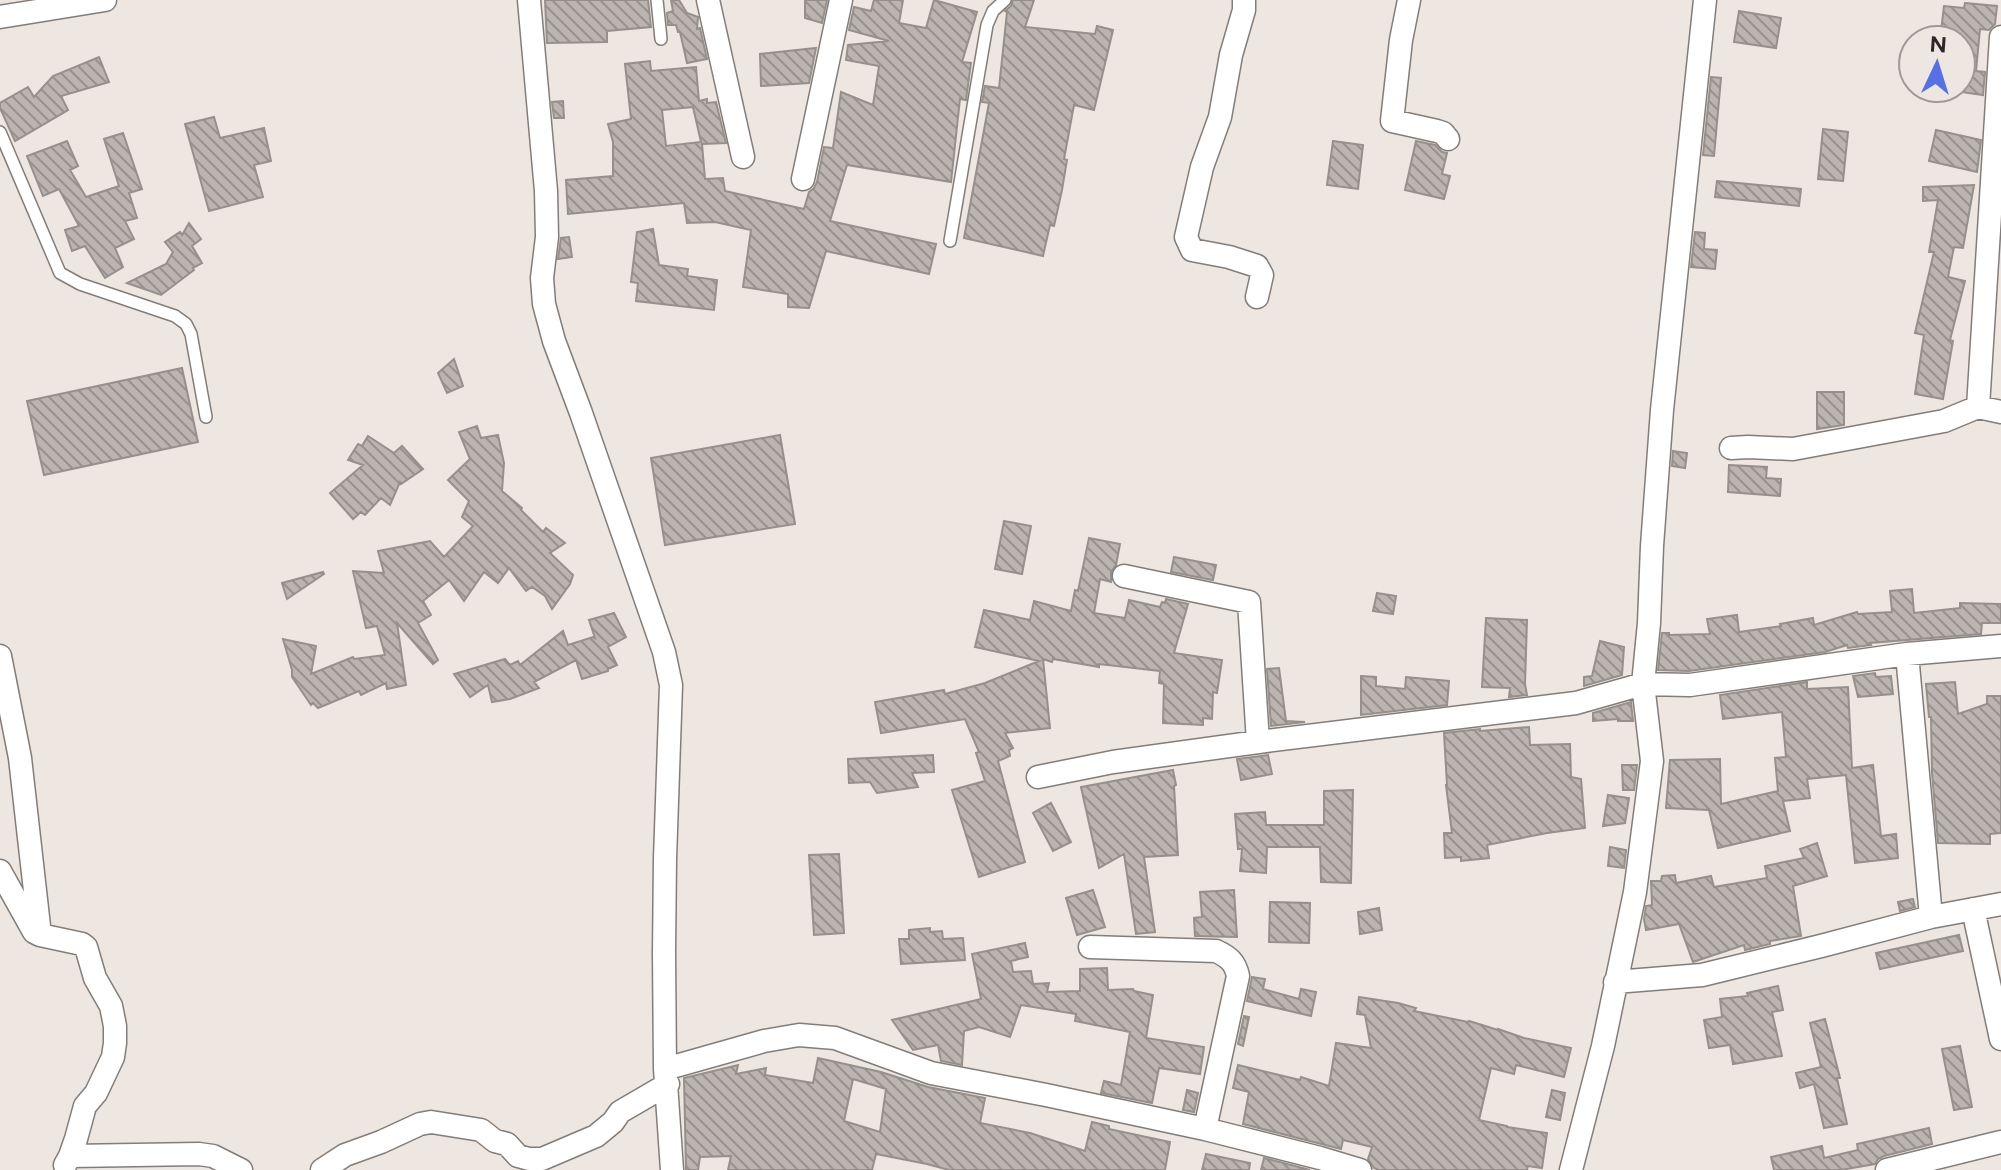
<svg xmlns="http://www.w3.org/2000/svg" width="2001" height="1170" font-family="Figtree,sans-serif">
	<defs>
		<pattern id="building-back-hatch" width="6" height="6" patternUnits="userSpaceOnUse" patternTransform="scale(2)"><rect width="6" height="6" fill="#bbb4b0"/><path d="M-1 5l2 2M0 0l6 6M5-1l2 2" fill="none" stroke="#98928f"/></pattern>
	</defs>
	<rect width="100%" height="100%" fill="#ede6e1"/>
	<path fill="url(#building-back-hatch)" stroke="#96908c" stroke-width="2" fill-rule="evenodd" d="M545,0H648L651,27L607,31V42L547,43Z
		M671,0H679L687,13L698,17L697,29L700,28L707,59L687,63L680,32H678L676,25H668L667,13L673,11Z
		M805,0H827L822,23L805,18Z
		M874,0H903L899,23L926,28L934,0L977,12L962,62L971,63L966,100L960,99L951,182L847,165L830,221L936,244L929,274L826,251L809,308L788,307V294L743,287L751,230L715,222L687,223L684,203L568,214L566,180L613,176V142L608,124L631,119L625,64L650,61L651,71L696,67L699,101L707,99V103L716,102L726,143L702,144L705,179L723,178L725,191L804,209L809,192L814,188L817,182L824,147L833,148L841,92L873,105L879,66L846,60L848,45L889,41L849,30L854,7L871,11ZM693,107L701,142L666,146L662,110Z
		M1013,0H1034L1025,27L1095,34L1097,26L1113,30L1094,110L1074,105L1064,159L1067,160L1062,190L1054,226L1050,225L1043,256L964,238L989,103L982,102L985,86L999,88L1007,12L1005,11L1011,6Z
		M1965,3L1997,6L1995,24L1989,30L1980,29L1976,71L1985,72L1983,95L1961,92V40H1943L1944,31H1941L1944,6L1964,8Z
		M1739,11L1781,18L1776,48L1734,42Z
		M816,48L809,83L761,86L760,54Z
		M99,57L109,82L61,96L68,110L15,141L0,108V103L28,87L34,97L53,76Z
		M1711,77L1721,78L1714,156L1703,155Z
		M563,101L564,118H554L552,102Z
		M214,117L220,138L264,128L271,161L254,165L263,197L209,211L185,124Z
		M1823,129L1848,132L1843,181L1818,179Z
		M1936,130L1981,140L1977,172L1929,161Z
		M123,133L142,189L129,193L137,218L125,221L134,239L115,248L123,267L105,278L85,246L72,251L65,230L79,226L59,189L43,196L27,156L67,141L78,166L70,170L86,197L119,186L104,139Z
		M1333,141L1363,145L1358,189L1327,185Z
		M1416,141L1435,145L1442,152L1447,153L1442,174L1450,176L1444,199L1405,190Z
		M1717,181L1801,189L1799,206L1715,197Z
		M1974,185L1963,248L1954,247L1948,277L1965,281L1950,340L1953,341L1943,399L1915,394L1924,335L1915,333L1934,252H1929L1938,200L1923,201V187Z
		M189,223L201,239L192,246L202,263L193,268L194,270L161,295L127,283L166,264L173,252L165,242L180,232L182,235Z
		M653,229L659,265L688,269L687,276L717,280L714,310L636,301L638,283L631,282L637,232Z
		M1695,232L1705,233L1704,249L1717,250L1715,269L1691,267Z
		M569,237L572,257L558,259L561,238Z
		M454,359L463,386L447,393L438,373Z
		M182,368L198,442L44,475L27,401Z
		M1817,392H1844V425L1817,429Z
		M477,426L481,438L498,435L504,463L502,491L522,508L521,510L543,532L546,528L565,543L550,553L573,575L570,584L552,609L545,596L532,587L526,591L509,568L498,583L484,572L464,601L449,580L423,601L431,615L418,623L438,660L433,664L397,623L406,685L387,689L386,683L361,695L359,691L318,708L313,703L311,705L292,677V670L283,639L316,646L311,674L353,657L354,659L385,655L377,626L366,628L353,571L384,573L378,551L430,541L444,557L473,526L462,517L469,501L448,480L470,459L459,432Z
		M780,435L795,524L665,545L651,458Z
		M368,436L394,453L402,446L423,469L401,484L400,482L390,505L381,498L365,515L361,512L353,519L330,493L363,465L348,460L358,444L362,446Z
		M1673,451L1687,453L1685,468L1672,466Z
		M1729,465L1767,467L1766,478L1781,479L1780,496L1728,492Z
		M1004,521L1031,526L1022,574L995,569Z
		M1089,538L1120,544L1116,565L1111,572V582L1100,579L1094,613L1125,618L1129,600L1160,607L1162,602L1165,603L1166,599L1188,604L1174,653L1222,660L1217,693L1213,692L1212,719L1203,718V725L1163,723L1164,684L1159,683L1160,671L1099,664V667L1053,659L1052,662L1043,659L1050,728L1005,733L1013,748L1009,750L1010,756L998,761L1025,862L979,877L952,790L985,781L976,753L979,752L965,719L881,733L875,702L944,690L945,694L985,683L1039,661L975,647L984,610L1030,620L1034,601L1071,611L1075,590L1078,591Z
		M1174,557L1216,565L1213,580L1171,572Z
		M323,572L324,574L287,599L282,583Z
		M1912,589L1914,613L1960,608V603L2001,604V623H1982L1981,634L1870,643L1871,645L1848,648L1847,645L1825,652L1689,671L1658,670L1662,633H1669V635L1710,634L1707,619L1737,615L1739,632L1781,626L1780,624L1813,618L1814,625L1857,612L1858,614L1892,612L1890,591Z
		M1377,593L1396,596L1393,614L1373,611Z
		M614,613L626,637L608,647L617,665L608,669V671L582,679L576,660L534,682L539,688L510,699L492,702L488,685L470,697L454,674L505,659L510,665L518,661L520,665L563,631L568,645L593,637L595,638L589,620Z
		M1486,618L1527,620L1525,684L1527,695L1509,697L1510,688L1482,687Z
		M1600,641L1624,647L1622,675L1584,686V677L1592,676Z
		M1279,668L1286,721L1305,722L1271,726L1267,669Z
		M1875,673L1876,677L1891,676L1893,694L1858,697L1853,676Z
		M1361,676L1376,677V686L1405,689L1406,677L1449,681L1447,705L1361,715Z
		M1807,682V689L1848,687L1852,768L1873,765L1881,836L1896,834L1898,858L1855,863L1846,775L1807,779L1810,798L1783,801L1790,831L1718,848L1709,810L1666,808L1670,760L1720,759L1721,804L1778,791L1775,758L1786,757L1782,712L1723,719L1720,695Z
		M1955,682L1958,714L1987,704V696H2001V833L1990,834V844L1938,843L1932,773L1931,717H1929L1926,684Z
		M1631,702L1633,721H1618V719L1593,721V713Z
		M1529,727L1530,745L1570,744L1571,777L1581,779L1585,828L1547,833L1487,845L1489,858L1461,861V857L1445,858L1444,833H1452L1446,785H1447L1444,733L1480,729V731Z
		M933,755L934,772L912,773L918,787L877,793L870,782L849,783L848,759Z
		M1268,755L1272,774L1241,780L1237,759Z
		M1622,765H1637L1634,790H1623Z
		M1173,770L1176,785L1174,786L1178,855L1144,857L1155,932L1136,934L1124,854L1099,868L1081,787Z
		M1353,790L1351,883L1321,882L1320,847H1267L1266,873L1240,871L1242,849H1238L1235,814L1265,812L1266,825H1324V791Z
		M1608,795L1629,798L1625,823L1603,826Z
		M1051,803L1071,842L1053,851L1033,813Z
		M1817,843L1827,876L1793,886L1801,936L1770,941V944L1745,950L1744,945L1693,962L1679,924L1646,930L1644,919L1646,906L1652,905L1651,881H1661L1662,876L1675,875L1676,883L1711,876L1714,887L1767,878L1765,866L1804,858L1800,849Z
		M1610,847L1626,850L1624,868L1608,866Z
		M839,854L844,933L814,935L809,855Z
		M1093,890L1105,927L1077,935L1066,898Z
		M1234,890L1237,937L1195,936L1194,918L1202,917L1200,892Z
		M1913,899L1915,907L1900,911L1898,902Z
		M1270,902L1310,903L1309,943L1269,942Z
		M1379,908L1382,930L1360,934L1358,912Z
		M930,928V932L942,931L943,939L963,938L965,960L901,964L899,939H909V930Z
		M1959,935L1963,951L1880,969L1876,953Z
		M1025,943L1028,957L1011,961L1013,972L1031,971L1033,984L1049,983L1047,992L1080,991V969L1107,968L1108,990L1133,989L1134,991L1153,995L1146,1038L1204,1047L1200,1074L1159,1068L1152,1103L1101,1093L1104,1081L1121,1085L1130,1032L1075,1021L1076,1014L1021,1005L1010,1037L979,1027L964,1031L962,1065L941,1061L938,1045L913,1050L892,1020L981,999L972,954Z
		M1252,977L1265,979L1263,989L1299,999L1301,989L1316,992L1311,1016L1247,1001Z
		M1778,986L1783,1010L1772,1012L1782,1056L1733,1064L1730,1045L1709,1048L1704,1020L1722,1017L1720,999L1748,996L1747,993Z
		M1359,997L1398,1003L1416,1008L1414,1011L1468,1022L1469,1021L1498,1030V1029L1524,1038L1571,1048L1564,1077L1516,1065L1514,1074L1491,1068L1479,1120L1507,1126V1127L1547,1133L1542,1168L1528,1166L1527,1170H1379L1374,1168L1368,1159L1372,1147L1343,1140L1341,1149L1243,1124L1249,1092L1233,1088L1238,1065L1300,1080L1301,1077L1329,1086L1336,1043L1371,1048L1365,1015L1357,1014Z
		M1244,1016L1249,1017L1243,1046L1238,1044Z
		M1825,1019L1840,1078H1837L1847,1124L1824,1128L1814,1084L1800,1088L1796,1073L1821,1067L1810,1023Z
		M1960,1046L1972,1107L1954,1110L1942,1049Z
		M818,1058L881,1072L928,1087L985,1098L980,1123L1030,1133L1085,1151L1092,1122L1109,1126V1129L1170,1142L1165,1170H949L927,1164L876,1154L872,1170H728L731,1156L700,1157L698,1170H686L684,1078L738,1065L736,1074L766,1068L765,1075L813,1083ZM853,1079L886,1089L880,1132L844,1121Z
		M1187,1090L1198,1093L1194,1112L1183,1110Z
		M1552,1090L1565,1093L1560,1120L1546,1117Z
		M1929,1128L1932,1144L1884,1156L1878,1159L1875,1164L1841,1170H1774L1771,1157L1822,1146L1824,1158L1858,1150L1857,1144Z
		M1206,1154L1250,1163L1249,1170H1202Z
		M1264,1158L1310,1170H1261Z"/>
	<g fill="none" stroke-linecap="round" stroke-linejoin="round">
		<defs>
			<path id="service" d="M657,0L661,39
				M0,132L60,273L80,284L175,316L186,324L191,334L206,417
				M950,241L987,25L993,11L1005,0"/>
			<path id="minor" d="M529,0L546,191L547,237L542,278L544,304L554,341L581,413L664,652L671,685L665,859L664,953L665,1069L672,1170
				M708,0L743,157
				M1244,0V10L1231,55L1220,117L1202,167L1186,237L1192,250L1229,257L1257,266L1262,275L1257,297
				M1409,0L1401,40L1392,121L1437,131L1443,133L1448,139
				M0,17L105,0
				M803,179L841,0
				M1978,407L2001,37
				M1731,448L1748,447L1793,449L1944,421L1978,407L2001,412
				M1124,576L1249,602L1258,742
				M1907,654L1931,917
				M0,656L20,758L40,935
				M1038,777L1113,762L1258,742L1576,703L1643,684L1690,685L1907,654L2001,646
				M0,871L34,932L40,935L82,944L86,947L95,978L111,1006L115,1026V1043L113,1057L96,1093L85,1106L76,1139L70,1156
				M1973,909L2001,1039
				M1090,947L1216,951C1229,957 1235,962 1238,976L1205,1129
				M1615,982L1702,975L1821,946L1931,917L2001,904
				M665,1069L764,1041L799,1035L835,1038L931,1073L1046,1095L1205,1129L1320,1158L1360,1170
				M65,1165L70,1156L199,1154L213,1156L241,1170
				M322,1170L345,1155L381,1142L420,1124L431,1122L481,1130L495,1141L507,1144L518,1156L529,1159H542L596,1136L613,1122L620,1112L668,1084
				M1571,1170L1603,1046L1635,892L1652,761L1643,684L1649,623L1652,546L1662,410L1705,0
				M1887,1170L2001,1142"/>
		</defs>
		<use href="#service" stroke="#837d79" stroke-width="14"/>
		<use href="#minor" stroke="#837d79" stroke-width="25"/>
		<use href="#service" stroke="#fff" stroke-width="11"/>
		<use href="#minor" stroke="#fff" stroke-width="22"/>
	</g>
	<g transform="translate(1937 64) rotate(4)"><circle r="38" fill="#ede6e1" stroke="#9f9a96" stroke-width="2"/>
	<path d="M0-6L14 30L0 20L-14 30Z" fill="#5870e6"/>
	<text y="-12" font-size="22" font-weight="bold" text-anchor="middle" fill="#2a2726">N</text>
	</g>
</svg>
